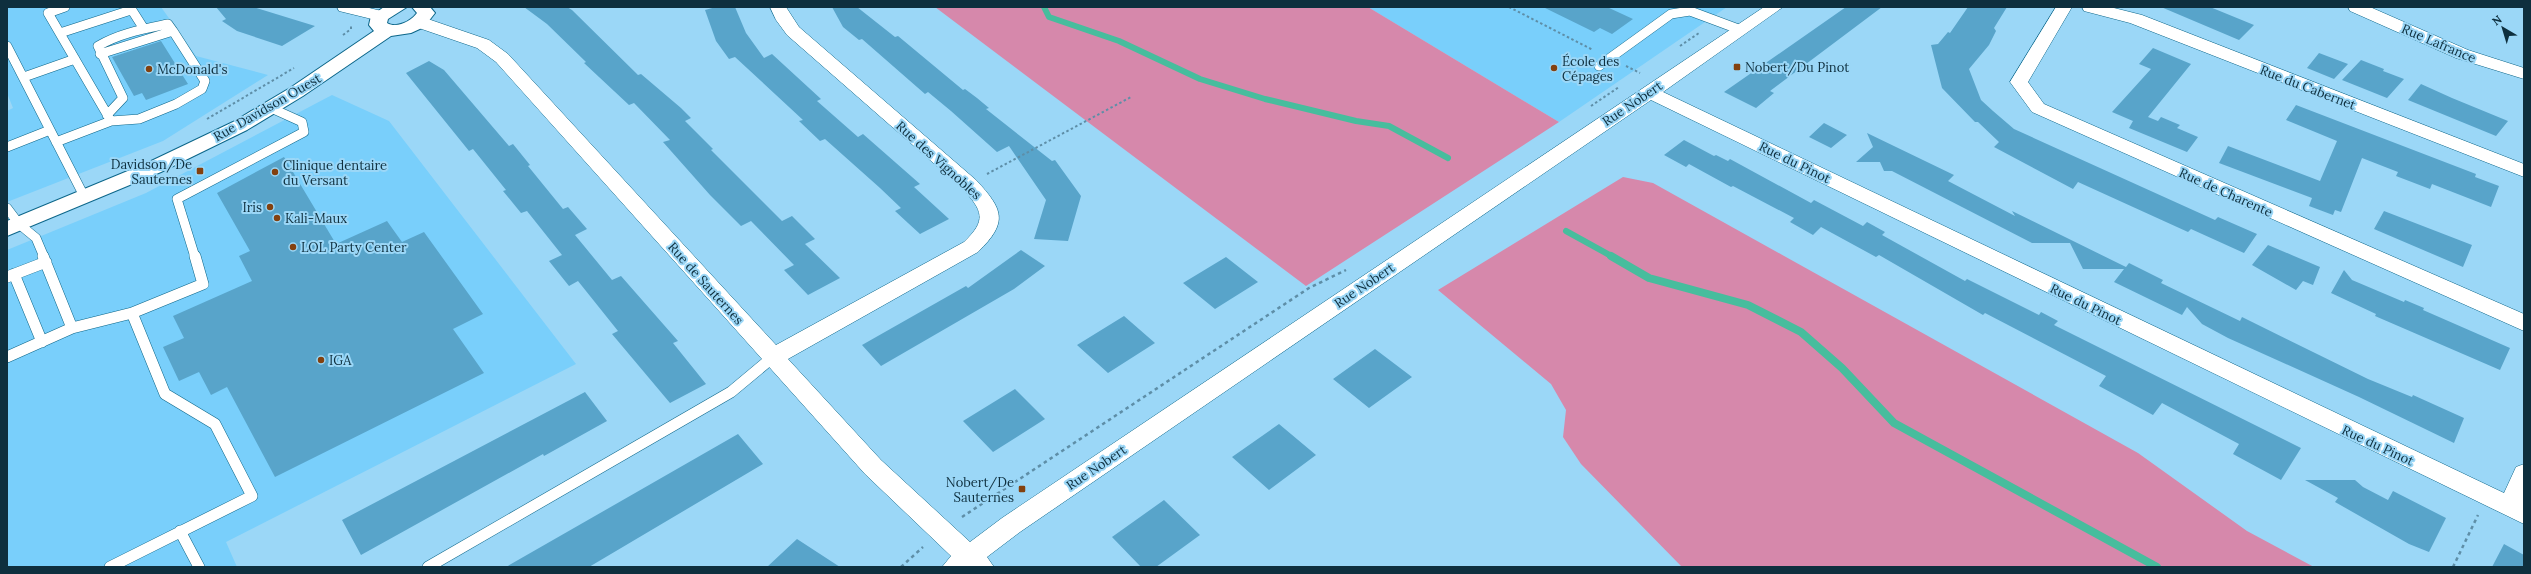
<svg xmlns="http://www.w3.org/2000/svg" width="2531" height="574" font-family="Lora,serif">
	<rect width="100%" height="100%" fill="#9bd7f7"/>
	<path fill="#79cffb" d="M7,7H161L196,56L268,75L163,141L7,202V111L13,108L7,93Z
		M1368,7H1727L1559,122Z
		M332,95L389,121L576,364L226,542L237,567H7V250L146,193Z"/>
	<path fill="#d688ab" d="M935,7H1368L1559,122L1306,286Z
		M1623,177L1653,183L2138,453L2247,531L2314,567H1682L1581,464L1563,437L1566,410L1551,384L1438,290Z"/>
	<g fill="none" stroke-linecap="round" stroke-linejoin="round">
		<path stroke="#47bd9d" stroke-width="6" d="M1044,7L1049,17L1119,41L1200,79L1265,99L1356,121L1389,126L1448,158
			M1566,231L1613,257"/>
		<path stroke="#47bd9d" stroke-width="8" d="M1611,256L1649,278L1748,305L1801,332L1842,368L1894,423L2157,567"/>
	</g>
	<path fill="#58a4ca" d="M216,7H253L315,26L282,46L237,31L222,21L226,19Z
		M524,7H567L572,10L638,75L641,74L681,108L691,118L685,121L713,149L711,150L782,221L792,216L815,239L805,244L840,278L808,295L784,270L794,265L751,221L741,226L710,195L663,142L670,140L634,103L629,105L584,63L586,62L547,24Z
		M716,7H735L746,33L764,58L772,54L821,99L817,101L858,137L863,134L920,184L914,187L949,219L920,234L908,223L895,211L901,208L880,188L825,139L820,141L799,121L803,120L735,57L729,59L716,41L705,10Z
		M832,7H857L895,37L898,36L963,90L965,89L977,98L989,108L986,109L1052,161L1055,160L1081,196L1068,241L1034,239L1046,200L1009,146L997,152L951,111L928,92L925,94L862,39L859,40L843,27Z
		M1543,7H1607L1633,19L1612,34L1600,28L1594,32Z
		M1846,7H1882L1770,91L1774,93L1756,108L1724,92Z
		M1968,7H2007L1994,28L1996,31L1989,45L1969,69L1981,100L1993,111L2014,129L2215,220L2218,217L2257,234L2244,253L2191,229L2188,232L2078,182L2073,189L1994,147L1999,142L1978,122H1975L1942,88L1931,45L1938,44L1948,32L1950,33Z
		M2161,7H2210L2254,25L2239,40Z
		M161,41L188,84L146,100L142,93L134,96L112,57Z
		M2153,48L2191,64L2148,117L2158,121L2161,117L2180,125L2177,128L2198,137L2187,152L2129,128L2133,121L2112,112L2151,69L2139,64Z
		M2319,53L2348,64L2334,79L2307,68Z
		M2361,60L2384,69L2383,71L2404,79L2387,98L2342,80Z
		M429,61L444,70L509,146L513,144L530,165L528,166L563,209L568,207L587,229L575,235L612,280L621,276L678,341L673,343L706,384L670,403L612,334L618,331L578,281L569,286L549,261L562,255L527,211L521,213L503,191L506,190L473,149L469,151L406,73Z
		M2421,84L2452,98L2508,121L2496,136L2408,100Z
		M2296,105L2476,174L2475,177L2499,186L2491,207L2432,184L2430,189L2396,176L2398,172L2362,158L2341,212L2335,210L2333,215L2309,206L2312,198L2219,163L2228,146L2320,181L2337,141L2286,120Z
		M1824,123L1847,135L1831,148L1809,137Z
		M1867,133L1954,175L1948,181L2015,216L2012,211L2126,267L2129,263L2163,280L2161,283L2240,321L2242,317L2368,379L2412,397L2413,395L2464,418L2454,443L2359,397L2228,338L2202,324L2187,307L2182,315L2114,282L2124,269H2083L2070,243H2032L1892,171H1884L1880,162H1856L1873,147Z
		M1684,140L1714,156L1716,155L1728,161L1730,159L1811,203L1814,200L1863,226L1867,222L1885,232L1882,235L1965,281L1967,279L2039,315L2041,312L2058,321L2054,325L2301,448L2281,480L2233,454L2239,444L2162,403L2153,415L2099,386L2106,376L1985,313L1983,315L1879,255L1876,257L1821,227L1813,235L1790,222L1794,218L1733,186L1731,187L1689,164L1686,167L1664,155Z
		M284,157L336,244L387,221L402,242L424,232L483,314L453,329L484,373L275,477L227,387L211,395L199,372L179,381L163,347L184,338L173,316L252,281L239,256L250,251L217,193Z
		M2384,211L2472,245L2463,267L2374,229Z
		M2268,245L2320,267L2313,285L2303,281L2296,290L2252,265Z
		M1021,250L1045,266L1014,289L881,366L862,345L966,286L968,288Z
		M1226,257L1258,282L1215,309L1183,283Z
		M2344,270L2352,280L2404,302L2405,300L2424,308L2423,310L2510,348L2500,370L2375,316L2376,314L2331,293Z
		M1124,316L1155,343L1108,373L1077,345Z
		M1375,349L1412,377L1369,408L1333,379Z
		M1015,389L1045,419L993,452L963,421Z
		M585,392L607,421L544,456L543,454L361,555L342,520Z
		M1279,424L1316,455L1269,490L1232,457Z
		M738,434L763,464L589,567H506Z
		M2305,480H2355L2363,487L2388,500L2393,491L2446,518L2429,552L2409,544L2335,502L2338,498Z
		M1164,500L1200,535L1156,567H1141L1112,537Z
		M797,539L840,567H767Z
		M2504,544L2524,555V567H2492Z"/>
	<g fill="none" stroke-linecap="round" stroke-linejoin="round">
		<defs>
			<path id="service-far1" d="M130,7L144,29
				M60,33L131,10
				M7,46L85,198
				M100,54L173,31L205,81L202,89L176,104L139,119L111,121
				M1599,66L1671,14L1690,11L1741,30
				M24,77L75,59
				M107,115L123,98L98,46C120,33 144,29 168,24L173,31
				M56,142L111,121L48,13L65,7
				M7,147L50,130
				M7,208L19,224L36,238L44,257
				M195,257L177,199L304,132L302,122L271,108"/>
			<path id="service" d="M43,256L72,328L132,313
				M14,274L42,342
				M7,277L46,262
				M7,357L72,328
				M180,531L199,567
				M110,567L252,496L215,424L165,394L132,313L203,284L195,256
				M428,567L731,392L773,357"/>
			<path id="minor" d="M337,7H365L386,12L388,16L386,20L380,21L339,11Z
				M770,7H786L799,27L976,180C1003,209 1009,222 978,252L788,359L881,460L970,542L1002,518L1764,7H1783L1663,92L2504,493L2516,467L2524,464V524L1651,100L1020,532L987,557L994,567H942L951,556L865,474L496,62L477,48L413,26L411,22L413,18H425L489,40L508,54L776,345L964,242C987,220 983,211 962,188L787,35L776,20Z
				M2056,7H2072L2028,82L2044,104L2524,314V331L2032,112L2010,82Z
				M2082,7H2110L2142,15L2524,164V177L2130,23L2084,11Z
				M2348,7H2370L2468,50L2524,68V79L2456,58L2350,11Z"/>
			<path id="tertiary" d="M384,7H407L388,19L387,23C397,29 411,21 417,13L412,7H430L435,13L424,27L411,33L391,36L303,96L247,130L161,172L7,236V221L147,163L233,122L290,88L374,31L369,25L371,16Z"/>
		</defs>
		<use href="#service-far1" stroke="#0c6689" stroke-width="10"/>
		<use href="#service" stroke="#0c6689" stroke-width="12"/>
		<use href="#minor" stroke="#0c6689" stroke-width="1"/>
		<use href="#tertiary" stroke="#0c6689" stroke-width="2"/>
		<path stroke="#5e8ea7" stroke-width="2" stroke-dasharray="2.5 2.5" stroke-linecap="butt" d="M1509,7L1593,50
			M343,35L351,29V26
			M1680,46L1699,33
			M1626,66L1640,73
			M1591,106L1619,87
			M207,119L294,68
			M987,174L1131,97"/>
		<path stroke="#5e8ea7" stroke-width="2.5" stroke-dasharray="3.5 3.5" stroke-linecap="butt" d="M962,517L1309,288L1346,270
			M901,567L923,547
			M2453,567L2478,515"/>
		<use href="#service-far1" stroke="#fff" stroke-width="9"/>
		<use href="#service" stroke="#fff" stroke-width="11"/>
		<use href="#minor" fill="#fff" fill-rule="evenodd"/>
		<use href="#tertiary" fill="#fff" fill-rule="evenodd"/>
	</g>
	<g fill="#83410f" stroke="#9bd7f7" stroke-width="1.5">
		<rect x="1733" y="63" width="8" height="8" rx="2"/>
		<circle cx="1554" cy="68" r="4"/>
		<circle cx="149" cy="69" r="4"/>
		<rect x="196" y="167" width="8" height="8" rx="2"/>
		<circle cx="275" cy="172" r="4"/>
		<circle cx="270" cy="207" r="4"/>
		<circle cx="277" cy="218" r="4"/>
		<circle cx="293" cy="247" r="4"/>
		<circle cx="321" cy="360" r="4"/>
		<rect x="1018" y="485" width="8" height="8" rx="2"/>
	</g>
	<g text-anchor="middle" stroke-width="4" stroke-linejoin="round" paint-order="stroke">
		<g font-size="13" fill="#0e2f3e" stroke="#9bd7f7">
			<text transform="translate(2439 43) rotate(23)" y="5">Rue Lafrance</text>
			<text transform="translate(2308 87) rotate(21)" y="5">Rue du Cabernet</text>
			<text transform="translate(1632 103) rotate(-34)" y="5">Rue Nobert</text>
			<text transform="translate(267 107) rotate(-30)" y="5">Rue Davidson Ouest</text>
			<text transform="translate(939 160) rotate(42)" y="5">Rue des Vignobles</text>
			<text transform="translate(1795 162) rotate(26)" y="5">Rue du Pinot</text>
			<text transform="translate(2226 192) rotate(24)" y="5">Rue de Charente</text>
			<text transform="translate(706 283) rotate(48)" y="5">Rue de Sauternes</text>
			<text transform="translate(1364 285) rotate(-34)" y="5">Rue Nobert</text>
			<text transform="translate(2086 304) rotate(26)" y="5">Rue du Pinot</text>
			<text transform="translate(2378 445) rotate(25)" y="5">Rue du Pinot</text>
			<text transform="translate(1096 467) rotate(-34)" y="5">Rue Nobert</text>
		</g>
		<g font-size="13" fill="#0e2f3e" stroke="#9bd7f7" text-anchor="start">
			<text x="1562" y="66">École des<tspan x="1562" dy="15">Cépages</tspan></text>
			<text x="1745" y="72">Nobert/Du Pinot</text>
			<text x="157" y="74">McDonald's</text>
			<text x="192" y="169" text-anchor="end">Davidson/De<tspan x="192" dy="15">Sauternes</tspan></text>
			<text x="283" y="170">Clinique dentaire<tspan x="283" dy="15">du Versant</tspan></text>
			<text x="262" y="212" text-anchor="end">Iris</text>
			<text x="285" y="223">Kali-Maux</text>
			<text x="301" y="252">LOL Party Center</text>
			<text x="329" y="365">IGA</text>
			<text x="1014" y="487" text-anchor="end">Nobert/De<tspan x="1014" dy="15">Sauternes</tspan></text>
		</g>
	</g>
	<rect width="2531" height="574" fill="none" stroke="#0e2f3e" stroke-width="16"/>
	<g transform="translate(2503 28) rotate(322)" stroke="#9bd7f7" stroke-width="3" paint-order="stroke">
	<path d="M0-3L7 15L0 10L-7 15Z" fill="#0e2f3e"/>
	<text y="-6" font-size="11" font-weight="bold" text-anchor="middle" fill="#0e2f3e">N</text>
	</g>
</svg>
